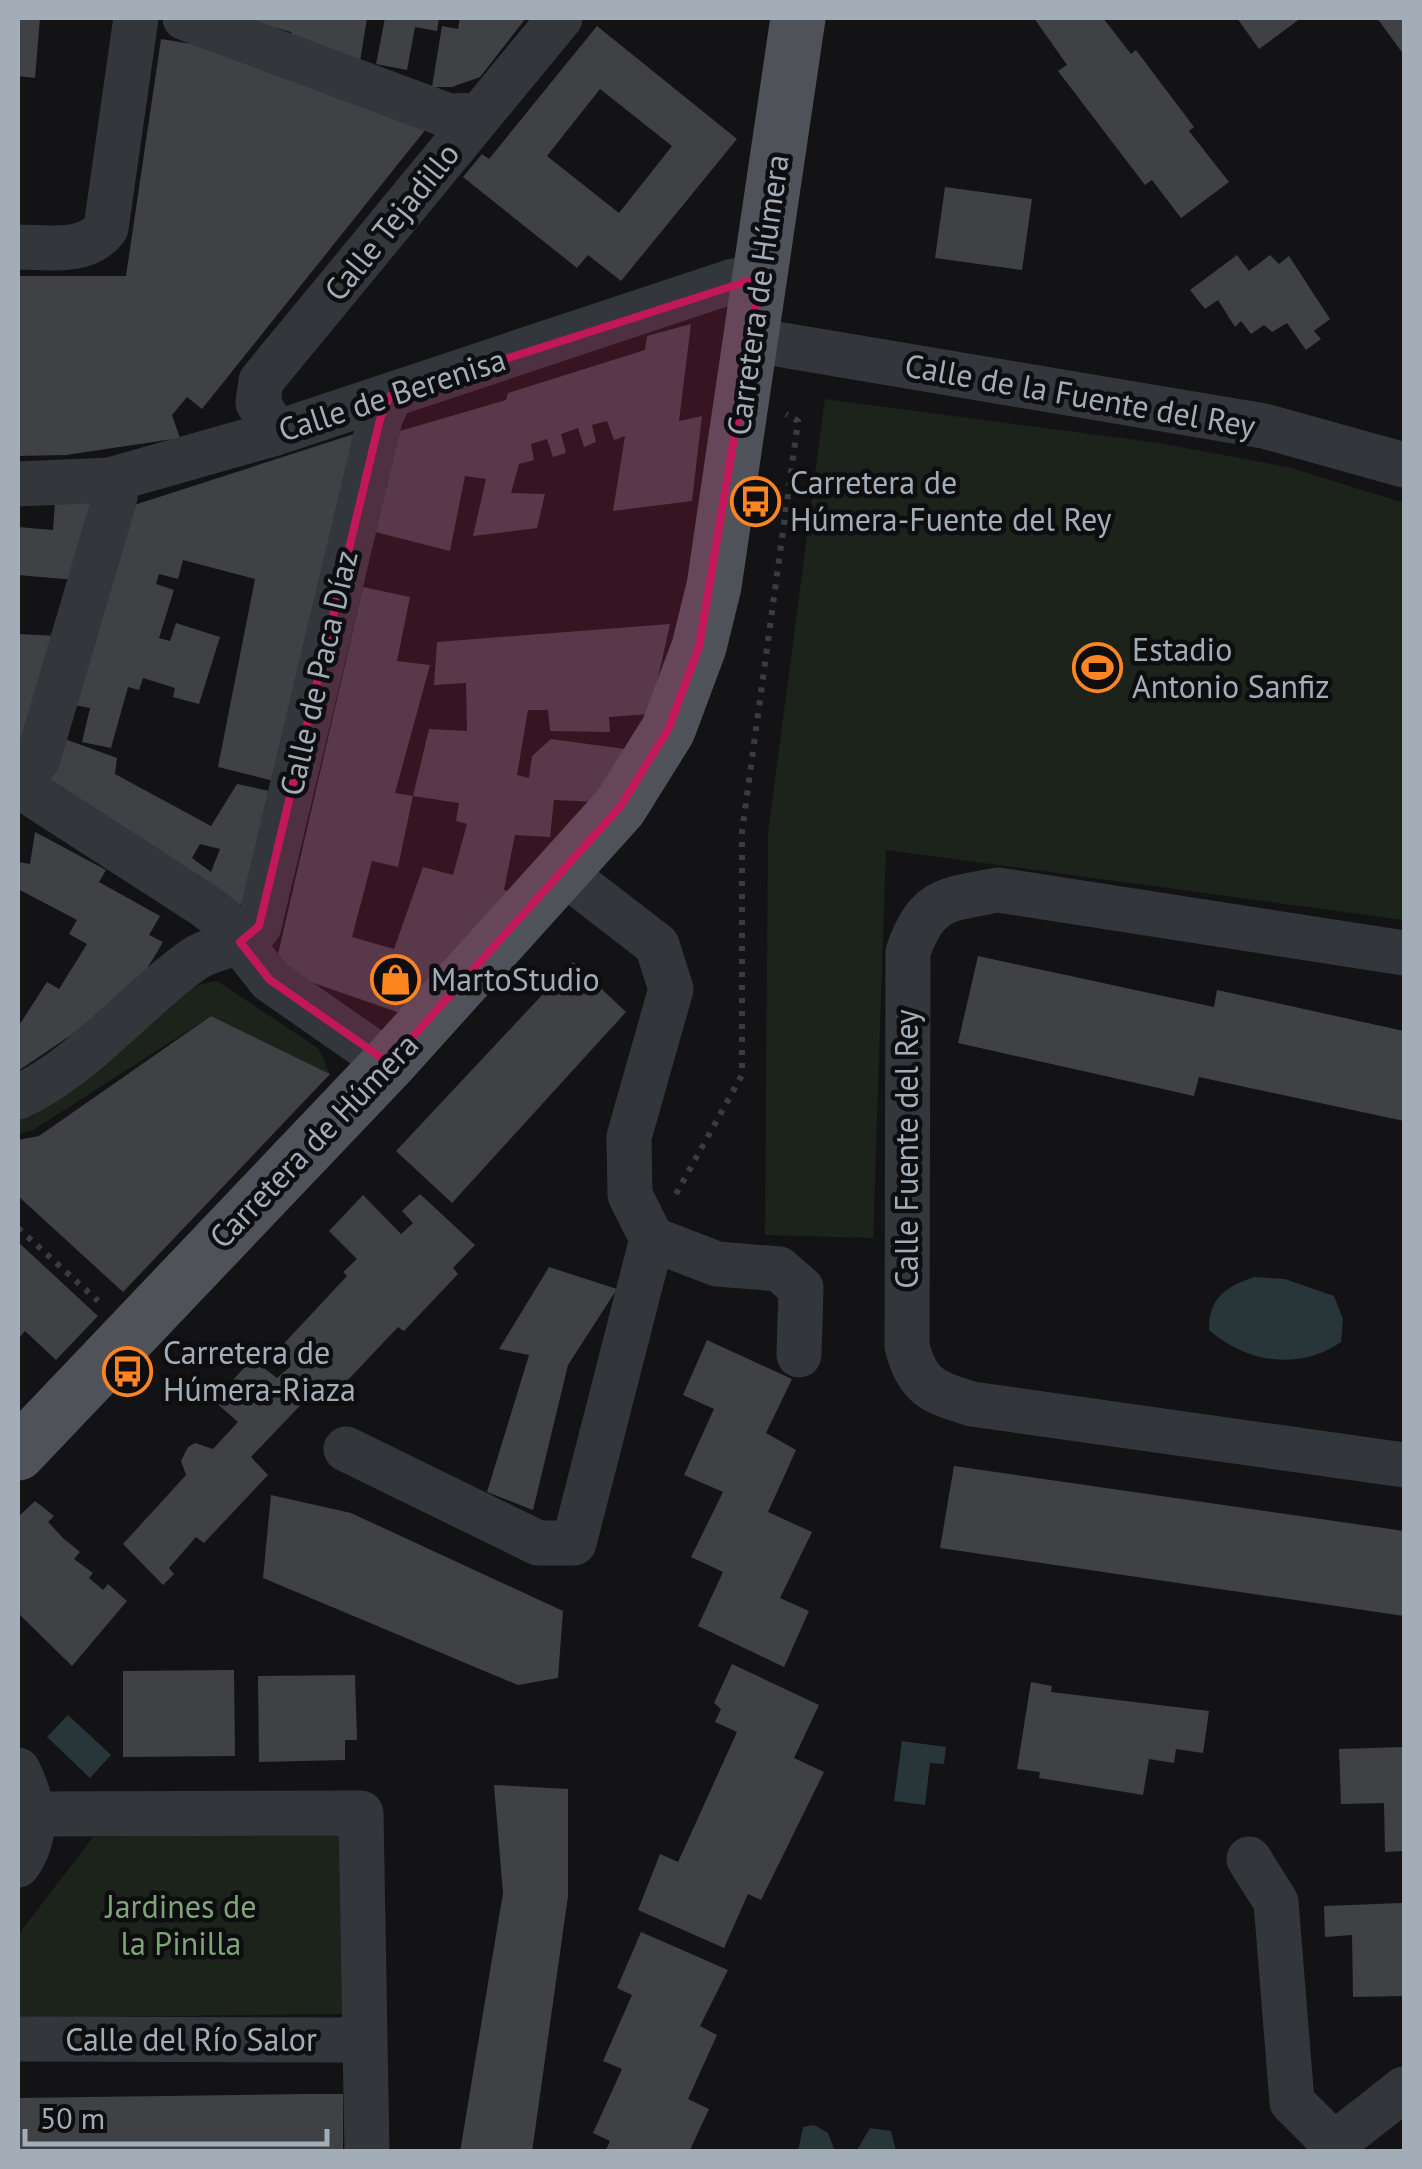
<svg xmlns="http://www.w3.org/2000/svg" width="1422" height="2169" font-family="'PT Sans',sans-serif">
	<rect width="100%" height="100%" fill="#131315"/>
	<path fill="#1b231a" d="M825,399L1159,443L1288,467L1404,503V920L886,850L873,1238L765,1235L768,833Z
		M217,981L319,1049L330,1074L211,1016L33,1130L18,1134V1085L201,984Z
		M340,1833L344,2014L18,2018V1935L93,1837Z"/>
	<path fill="#28363a" d="M1254,1277L1285,1279L1334,1296L1343,1319L1341,1342C1299,1371 1247,1363 1209,1330C1209,1297 1226,1287 1254,1277Z
		M68,1715L111,1755L90,1778L47,1737Z
		M902,1741L946,1747L944,1764L930,1763L925,1805L894,1801Z
		M814,2125L828,2133L834,2149L857,2150L870,2128L891,2131L896,2151H798L803,2127Z"/>
	<path fill="#3f4145" fill-rule="evenodd" d="M18,18H40L35,78L18,76Z
		M242,18H367L359,68L296,42L291,32Z
		M385,18H439L437,31L415,27L407,70L376,64Z
		M460,18H526L480,77L452,87H432L442,26L458,29Z
		M1034,18H1103L1131,54L1136,50L1194,127L1189,131L1229,182L1181,218L1152,180L1145,185L1058,71L1067,65Z
		M1237,18H1301L1259,49Z
		M1377,18H1404V55Z
		M597,26L737,139L621,281L588,255L577,268L463,177L482,154L489,159ZM600,89L672,146L619,213L547,156Z
		M161,39L192,44L426,129L202,409L187,397L172,415L180,438L66,455L18,456V276H126Z
		M945,187L1032,199L1022,270L935,258Z
		M1237,255L1249,271L1270,255L1279,264L1289,256L1330,319L1314,331L1321,339L1306,350L1287,323L1272,332L1264,325L1251,334L1241,321L1235,327L1218,300L1205,309L1190,290Z
		M691,324L679,421L702,416L692,501L613,511L625,436L614,440L607,421L592,425L596,442L584,447L578,428L561,434L566,453L553,457L547,439L531,444L534,460L519,464L511,493L545,494L537,528L473,536L486,479L465,476L450,551L375,532L400,431L506,400L508,393L645,350L647,336Z
		M354,434L278,782L218,767L255,579L183,560L178,579L159,574L156,584L174,590L159,638L170,641L176,623L220,637L199,704L173,697L175,688L143,678L139,690L128,687L111,748L82,742L90,708L69,704L128,507Z
		M55,503H96L75,580L18,575V527L53,530Z
		M363,587L410,597L397,661L430,665L395,793L413,796L429,729L467,731L466,683L434,685L437,642L670,624L650,714L609,717L610,732L550,731L548,710H528L517,775L529,778L532,756L551,739L632,750L599,802L554,800L550,837L515,835L504,890L514,893L400,1013L296,977L278,954ZM413,796L459,803L456,821L467,824L453,875L423,867L394,949L352,937L372,861L398,867Z
		M18,634L58,636L18,756Z
		M62,738L117,758L115,774L211,826L237,784L274,792L249,907L221,899L50,780ZM200,844L220,849L211,872L192,858Z
		M35,832L106,870L99,882L160,916L149,935L163,942L132,994L18,1071V1027L47,982L59,989L87,944L69,934L77,920L18,889V862L30,864Z
		M978,956L1214,1007L1217,990L1404,1031V1121L1199,1077L1194,1096L958,1043Z
		M573,962L626,1012L452,1203L396,1151Z
		M211,1016L330,1074L123,1292L18,1196V1140L39,1136Z
		M420,1194L475,1245L453,1268L458,1274L404,1331L398,1327L328,1401L316,1389L251,1457L268,1475L204,1543L196,1537L169,1568L174,1574L163,1585L123,1544L186,1475L181,1461L188,1447L195,1443L213,1449L238,1422L214,1401L252,1359L277,1378L291,1366L276,1352L347,1276L343,1272L357,1259L329,1231L363,1195L401,1234L413,1223L402,1211Z
		M18,1242L98,1316L56,1360L25,1331L18,1339Z
		M549,1267L617,1289L568,1365L533,1510L487,1492L529,1355L499,1349Z
		M707,1340L792,1379L766,1433L796,1450L768,1512L812,1532L780,1598L809,1611L784,1667L698,1626L723,1572L691,1557L723,1492L684,1475L714,1409L683,1395Z
		M954,1466L1404,1531V1616L940,1548Z
		M271,1495L351,1513L563,1611L558,1678L518,1685L263,1578Z
		M35,1501L54,1516L48,1522L63,1538L80,1552L74,1559L93,1573L89,1578L103,1590L108,1584L127,1601L72,1666L18,1613V1517Z
		M732,1664L819,1705L794,1758L824,1772L761,1900L748,1894L724,1948L638,1910L660,1854L678,1862L737,1732L715,1722L721,1709L714,1703Z
		M234,1670L235,1756L123,1757V1671Z
		M355,1675L357,1740H345V1760L259,1762L258,1676Z
		M1031,1682L1052,1686L1051,1692L1209,1711L1203,1753L1176,1749L1174,1763L1149,1759L1143,1795L1039,1778L1040,1772L1017,1769Z
		M1404,1747V1851L1385,1852L1384,1803L1341,1804L1339,1749Z
		M494,1785L568,1789V1896L532,2152H460L503,1893Z
		M1402,1903L1404,1996L1353,1997L1352,1935L1325,1937L1324,1906Z
		M641,1932L728,1970L700,2026L717,2035L688,2099L709,2109L689,2152H605L610,2141L593,2133L622,2069L603,2061L632,1995L617,1988Z
		M306,2094H343V2152H18V2098Z"/>
	<g fill="none" stroke-linecap="round" stroke-linejoin="round">
		<path stroke="#393d41" stroke-width="6" stroke-dasharray="5 8" stroke-linecap="butt" d="M676,1194L742,1075V832L798,421L786,414
			M18,1228L98,1301"/>
		<path stroke="#33363a" stroke-width="45" d="M185,18L449,116L480,115
			M18,247C49,247 86,255 106,228L136,18
			M753,340L1264,426L1404,465
			M276,433L258,403L261,381L560,18
			M18,484L110,480L276,433L733,281L761,277
			M18,777L38,759L115,497L110,480
			M18,785L204,905L222,919L270,980L389,1063
			M561,871L657,945L671,989L629,1137L630,1195L652,1239L717,1264L779,1269L801,1288L799,1355
			M1404,953L998,890C945,900 927,898 908,952L907,1346C917,1387 933,1392 972,1404L1404,1465
			M18,1097C84,1067 134,1002 193,960C214,945 244,948 259,926L380,419L390,396
			M346,1449L538,1543H574L652,1239
			M18,1770C34,1802 40,1834 18,1865
			M34,1814L361,1813L367,2152
			M1249,1859L1276,1902L1292,2102L1334,2144
			M18,2039L365,2040
			M1333,2152L1334,2144L1404,2089"/>
		<path stroke="#4f5359" stroke-width="55" d="M18,1453L389,1063L620,807L668,730L699,647L714,586L798,18"/>
	</g>
	<path fill="#c2185b" fill-opacity="0.2" stroke="#c2185b" stroke-width="8" stroke-linejoin="round" d="M761,277L699,647L668,730L620,807L389,1063L270,980L240,942L259,926L380,419L390,396Z"/>
	<defs>
		<symbol id="bus-ring" viewBox="-11 -11 22 22"><circle r="9.5" fill="#0e0e10" stroke="#ff8520" stroke-width="1.5"/><path d="M-5-6H5V4H4V6H2V4H-2V6H-4V4H-5ZM-3.5-4V0h7V-4ZM-3.5 1.2v1.5H-2V1.2ZM2 1.2v1.5H3.5V1.2Z" fill="#ff8520"/></symbol>
		<symbol id="stadium-ring" viewBox="-11 -11 22 22"><circle r="9.5" fill="#0e0e10" stroke="#ff8520" stroke-width="1.5"/><path d="M0-5a6.5 5 0 1 0 0 10a6.5 5 0 1 0 0-10ZM-3.5-1.8h7v3.6h-7Z" fill="#ff8520"/></symbol>
		<symbol id="shop-ring" viewBox="-11 -11 22 22"><circle r="9.5" fill="#0e0e10" stroke="#ff8520" stroke-width="1.5"/><path d="M-5-2.5h2.3a2.7 3.5 0 0 1 5.4 0H5L5.5 6h-11ZM-1.5-2.5h3a1.5 2.3 0 0 0-3 0Z" fill="#ff8520"/></symbol>
	</defs>
	<g fill-rule="evenodd">
		<use href="#bus-ring" x="728" y="474" width="55" height="55"/>
		<use href="#stadium-ring" x="1070" y="640" width="55" height="55"/>
		<use href="#shop-ring" x="368" y="952" width="55" height="55"/>
		<use href="#bus-ring" x="100" y="1344" width="55" height="55"/>
	</g>
	<g text-anchor="middle" stroke-width="9" stroke-linejoin="round" paint-order="stroke">
		<g font-size="32" fill="#a3adb7" stroke="#0e0e10">
			<text transform="translate(392 222) rotate(-51)" y="11">Calle Tejadillo</text>
			<text transform="translate(758 295) rotate(-82)" y="11">Carretera de Húmera</text>
			<text transform="translate(392 395) rotate(-18)" y="11">Calle de Berenisa</text>
			<text transform="translate(1080 396) rotate(10)" y="11">Calle de la Fuente del Rey</text>
			<text transform="translate(319 673) rotate(-77)" y="11">Calle de Paca Díaz</text>
			<text transform="translate(314 1141) rotate(-46)" y="11">Carretera de Húmera</text>
			<text transform="translate(907 1149) rotate(-90)" y="11">Calle Fuente del Rey</text>
			<text x="191" y="2051">Calle del Río Salor</text>
		</g>
		<g font-size="32" fill="#a3adb7" stroke="#0e0e10" text-anchor="start">
			<text x="790" y="494">Carretera de<tspan x="790" dy="37">Húmera-Fuente del Rey</tspan></text>
			<text x="1132" y="661">Estadio<tspan x="1132" dy="37">Antonio Sanfiz</tspan></text>
			<text x="431" y="991">MartoStudio</text>
			<text x="163" y="1364">Carretera de<tspan x="163" dy="37">Húmera-Riaza</tspan></text>
		</g>
		<g font-size="32" fill="#7ea478" stroke="#0e0e10">
			<text x="181" y="1918">Jardines de<tspan x="181" dy="37">la Pinilla</tspan></text>
		</g>
	</g>
	<rect width="1422" height="2169" fill="none" stroke="#a3adb7" stroke-width="40"/>
	<path d="M25 2129v15h302v-15" fill="none" stroke="#a3adb7" stroke-width="5"/>
	<text x="40" y="2129" font-size="30" fill="#a3adb7" stroke="#0e0e10" stroke-width="8" paint-order="stroke">50 m</text>
</svg>
